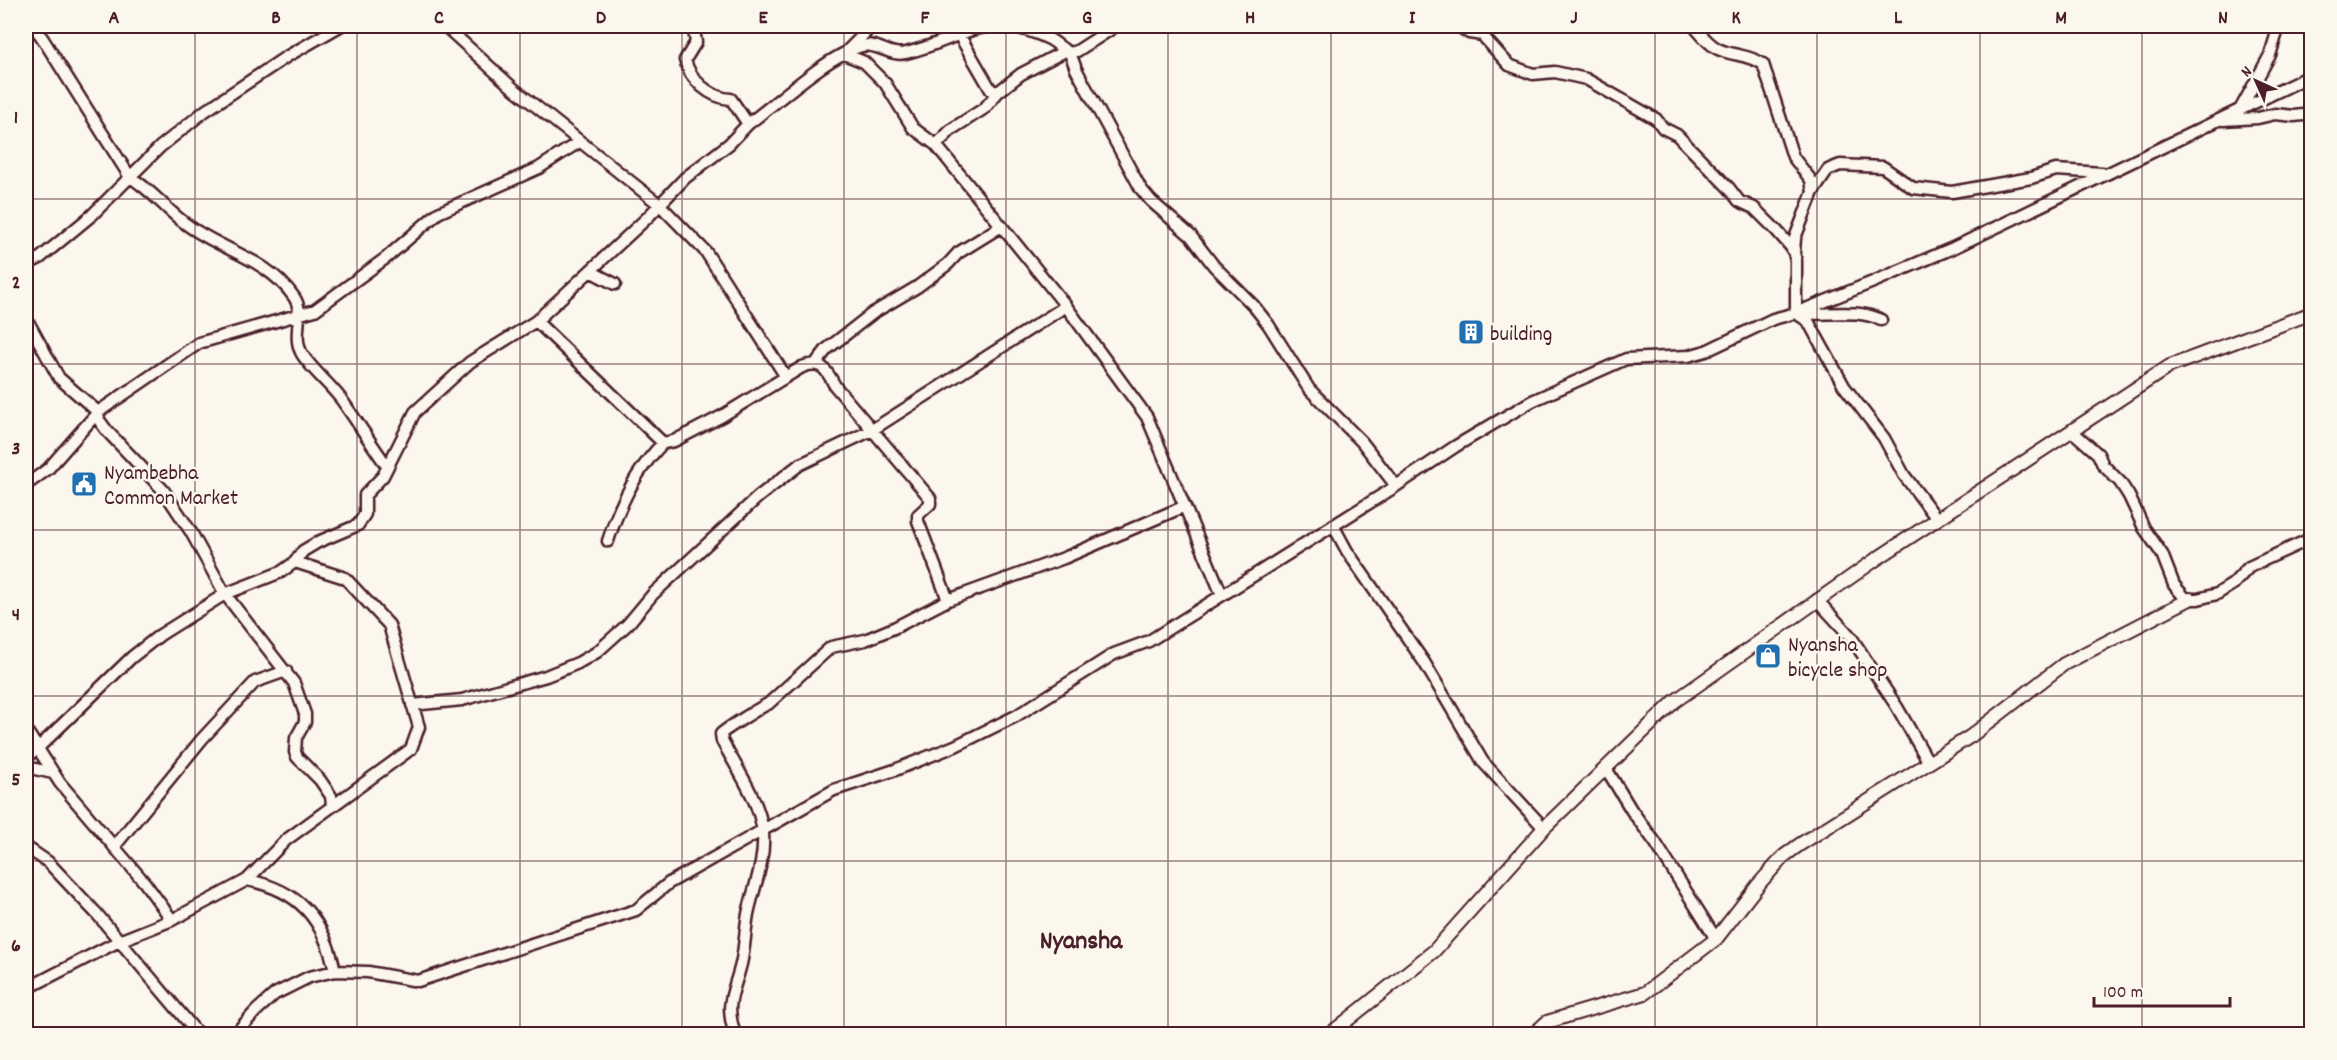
<svg xmlns="http://www.w3.org/2000/svg" width="2337" height="1060" font-family="Dekko,sans-serif">
	<rect width="100%" height="100%" fill="#fbf7ec"/>
	<filter id="ink" filterUnits="userSpaceOnUse"><feTurbulence type="fractalNoise" baseFrequency=".0167" numOctaves="2"/><feDisplacementMap in="SourceGraphic" scale="12" xChannelSelector="R" yChannelSelector="G"/><feConvolveMatrix kernelMatrix="1 2 1 2 8 2 1 2 1" color-interpolation-filters="sRGB"/></filter>
	<g filter="url(#ink)">
		<g fill="none" stroke-linecap="round" stroke-linejoin="round">
			<defs>
				<path id="minor" d="M33,26L41,36L130,177C152,190 166,210 186,224C222,251 267,258 294,297C306,314 291,335 302,354C312,370 329,383 341,399C357,421 371,444 387,466
					M445,26L513,88L660,205L706,252L786,377
					M693,26L696,42L685,60C690,80 710,98 731,99L748,124C778,102 828,55 862,46C877,42 890,57 906,53C964,39 983,9 1047,38C1055,41 1061,49 1070,53L1077,51L1116,26
					M872,26L844,54L864,62L885,83L913,128L936,145L1066,306L1147,417L1222,595
					M1458,26L1469,33L1482,35L1509,65L1533,74L1555,72L1586,79L1656,119L1663,128L1677,135L1729,188L1739,201L1754,208L1777,231L1791,247L1794,253
					M1694,26C1701,34 1708,44 1718,49C1733,56 1747,54 1763,64L1793,157L1811,180L1813,192L1795,238L1794,253L1796,261V313
					M962,29L958,33L991,90L998,92L1021,74L1065,51
					M1070,53L1076,69L1141,189L1151,201L1191,236L1214,266L1253,305L1268,324L1309,389L1362,442L1396,486
					M2241,108L2270,55L2279,26
					M2223,120L2258,118L2275,114L2294,116L2312,114
					M936,145L952,129L985,108L998,92
					M1813,192L1828,170L1840,165L1883,167L1913,188L1952,192L2031,178L2056,170L2102,173
					M26,265L40,258L92,215L160,147L205,111L286,57L340,26
					M615,284L590,271L647,218L685,178L729,144L748,124
					M1796,313L1808,321L1844,386L1884,438L1904,475L1937,519
					M1800,313C1826,316 1857,308 1881,320
					M26,318L59,378L98,412L99,420L107,431L164,491L191,532L225,594L294,683L305,714V722L296,738L295,752L297,757L320,780L331,796L332,805
					M536,321L663,443L674,441L722,416L802,367C822,359 827,371 835,386L930,498V504L918,515V521L948,600
					M816,363L827,349L873,313L917,287L948,264L958,253L1000,227
					M2072,431L2098,454L2103,465L2120,482L2129,496L2144,528L2162,554L2174,585L2186,599H2198L2217,594L2233,584L2249,567L2312,538
					M26,485L48,469L98,412L199,343L315,310L386,258L438,213L539,168L579,142
					M1333,525L1347,551L1424,662L1483,762L1544,828
					M608,541C619,506 637,469 663,443
					M1817,600L1851,637L1897,707L1929,763
					M412,705L462,700L546,676L578,663L597,652L628,624L653,594L758,497L799,465L872,430L1066,306
					M26,730L60,783L145,883L172,920L247,880C300,890 324,920 335,971
					M26,757L38,748L132,657L160,635L225,594L281,572L295,562L303,551L318,542L358,525L365,514V495L383,476L415,412L470,362L536,321L590,271
					M26,767L53,773
					M1607,770L1632,811L1655,842L1716,939
					M26,847L48,862L97,914L198,1034
					M114,847L202,739L255,682L286,671
					M247,880L286,840L411,749L419,727L389,625L345,578L295,562
					M26,989L119,941L172,920
					M235,1034L256,1011L275,994L309,977L335,971L368,972L418,981L636,910L669,883L834,790L895,770L955,746L1016,716L1114,654L1149,641L1390,490L1456,446L1532,401L1626,359L1688,356L1706,351L1773,319L1796,313L1873,282L1953,248L2312,75
					M735,1034C724,1003 734,993 741,964C745,947 745,930 748,914C754,886 765,862 763,833C760,801 737,769 722,741L721,734C723,731 762,706 768,704L831,647L865,640L896,627L948,600L1064,558L1183,507"/>
				<path id="tertiary" d="M1330,1034L1434,951L1544,828L1675,701L1875,560L2170,366L2312,313
					M1534,1034L1547,1022L1645,993L1716,939L1758,885L1784,856L1799,845L1971,736L2064,664L2190,599"/>
			</defs>
			<use href="#minor" stroke="#4a1f2b" stroke-width="15"/>
			<use href="#tertiary" stroke="#4a1f2b" stroke-width="16"/>
			<use href="#minor" stroke="#fbf7ec" stroke-width="10"/>
			<use href="#tertiary" stroke="#fbf7ec" stroke-width="12"/>
		</g>
	</g>
	<path fill="none" stroke="#4a1f2b" stroke-width="1.5" stroke-opacity="0.55" d="M195,26V1034M357,26V1034M520,26V1034M682,26V1034M844,26V1034M1006,26V1034M1168,26V1034M1331,26V1034M1493,26V1034M1655,26V1034M1817,26V1034M1980,26V1034M2142,26V1034M26,199H2312M26,364H2312M26,530H2312M26,696H2312M26,861H2312"/>
	<defs>
		<symbol id="building-square" viewBox="-11 -11 22 22"><rect x="-9" y="-9" width="18" height="18" rx="4" fill="#1f6fb2" stroke="#fbf7ec"/><path d="M-4-6H4V6H1V3H-1V6H-4ZM-2.5-4.3h1.7v1.8h-1.7ZM.8-4.3h1.7v1.8H.8ZM-2.5-1h1.7V.8h-1.7ZM.8-1h1.7V.8H.8Z" fill="#fff"/></symbol>
		<symbol id="civic-square" viewBox="-11 -11 22 22"><rect x="-9" y="-9" width="18" height="18" rx="4" fill="#1f6fb2" stroke="#fbf7ec"/><path d="M-.6-6.5H3V-4.5H.6V-3L4-1V1h2V6H-6V1h2V-1L-.6-3ZM-1.2 2.5V6h2.4V2.5Z" fill="#fff"/></symbol>
		<symbol id="shop-square" viewBox="-11 -11 22 22"><rect x="-9" y="-9" width="18" height="18" rx="4" fill="#1f6fb2" stroke="#fbf7ec"/><path d="M-5-2.5h2.3a2.7 3.5 0 0 1 5.4 0H5L5.5 6h-11ZM-1.5-2.5h3a1.5 2.3 0 0 0-3 0Z" fill="#fff"/></symbol>
	</defs>
	<g fill-rule="evenodd">
		<use href="#building-square" x="1456" y="317" width="30" height="30"/>
		<use href="#civic-square" x="69" y="469" width="30" height="30"/>
		<use href="#shop-square" x="1753" y="641" width="30" height="30"/>
	</g>
	<g text-anchor="middle" stroke-width="5" stroke-linejoin="round" paint-order="stroke">
		<g font-size="22" fill="#4a1f2b" stroke="#fbf7ec" text-anchor="start">
			<text x="1490" y="340">building</text>
			<text x="104" y="479">Nyambebha<tspan x="104" dy="25">Common Market</tspan></text>
			<text x="1788" y="651">Nyansha<tspan x="1788" dy="25">bicycle shop</tspan></text>
		</g>
		<g font-size="26" font-weight="bold" fill="#4a1f2b" stroke="#fbf7ec">
			<text x="1081" y="948">Nyansha</text>
		</g>
	</g>
	<rect width="2337" height="1060" fill="none" stroke="#fbf7ec" stroke-width="66"/>
	<g transform="translate(2256 81) rotate(315)" stroke="#fbf7ec" stroke-width="4.5" paint-order="stroke">
	<path d="M0-4.5L10 22L0 15L-10 22Z" fill="#4a1f2b"/>
	<text y="-9" font-size="16" font-weight="bold" text-anchor="middle" fill="#4a1f2b">N</text>
	</g>
	<path d="M2094 997v9h136v-9" fill="none" stroke="#4a1f2b" stroke-width="3"/>
	<text x="2103" y="997" font-size="18" fill="#4a1f2b" stroke="#fbf7ec" stroke-width="4.5" paint-order="stroke">100 m</text>
	<rect x="33" y="33" width="2271" height="994" fill="none" stroke="#4a1f2b" stroke-width="2"/>
	<g font-size="20" text-anchor="middle" font-weight="bold" fill="#4a1f2b">
		<text x="114" y="23">A</text>
		<text x="276" y="23">B</text>
		<text x="439" y="23">C</text>
		<text x="601" y="23">D</text>
		<text x="763" y="23">E</text>
		<text x="925" y="23">F</text>
		<text x="1087" y="23">G</text>
		<text x="1250" y="23">H</text>
		<text x="1412" y="23">I</text>
		<text x="1574" y="23">J</text>
		<text x="1736" y="23">K</text>
		<text x="1898" y="23">L</text>
		<text x="2061" y="23">M</text>
		<text x="2223" y="23">N</text>
		<text x="16" y="123">1</text>
		<text x="16" y="288">2</text>
		<text x="16" y="454">3</text>
		<text x="16" y="620">4</text>
		<text x="16" y="785">5</text>
		<text x="16" y="951">6</text>
	</g>
</svg>
